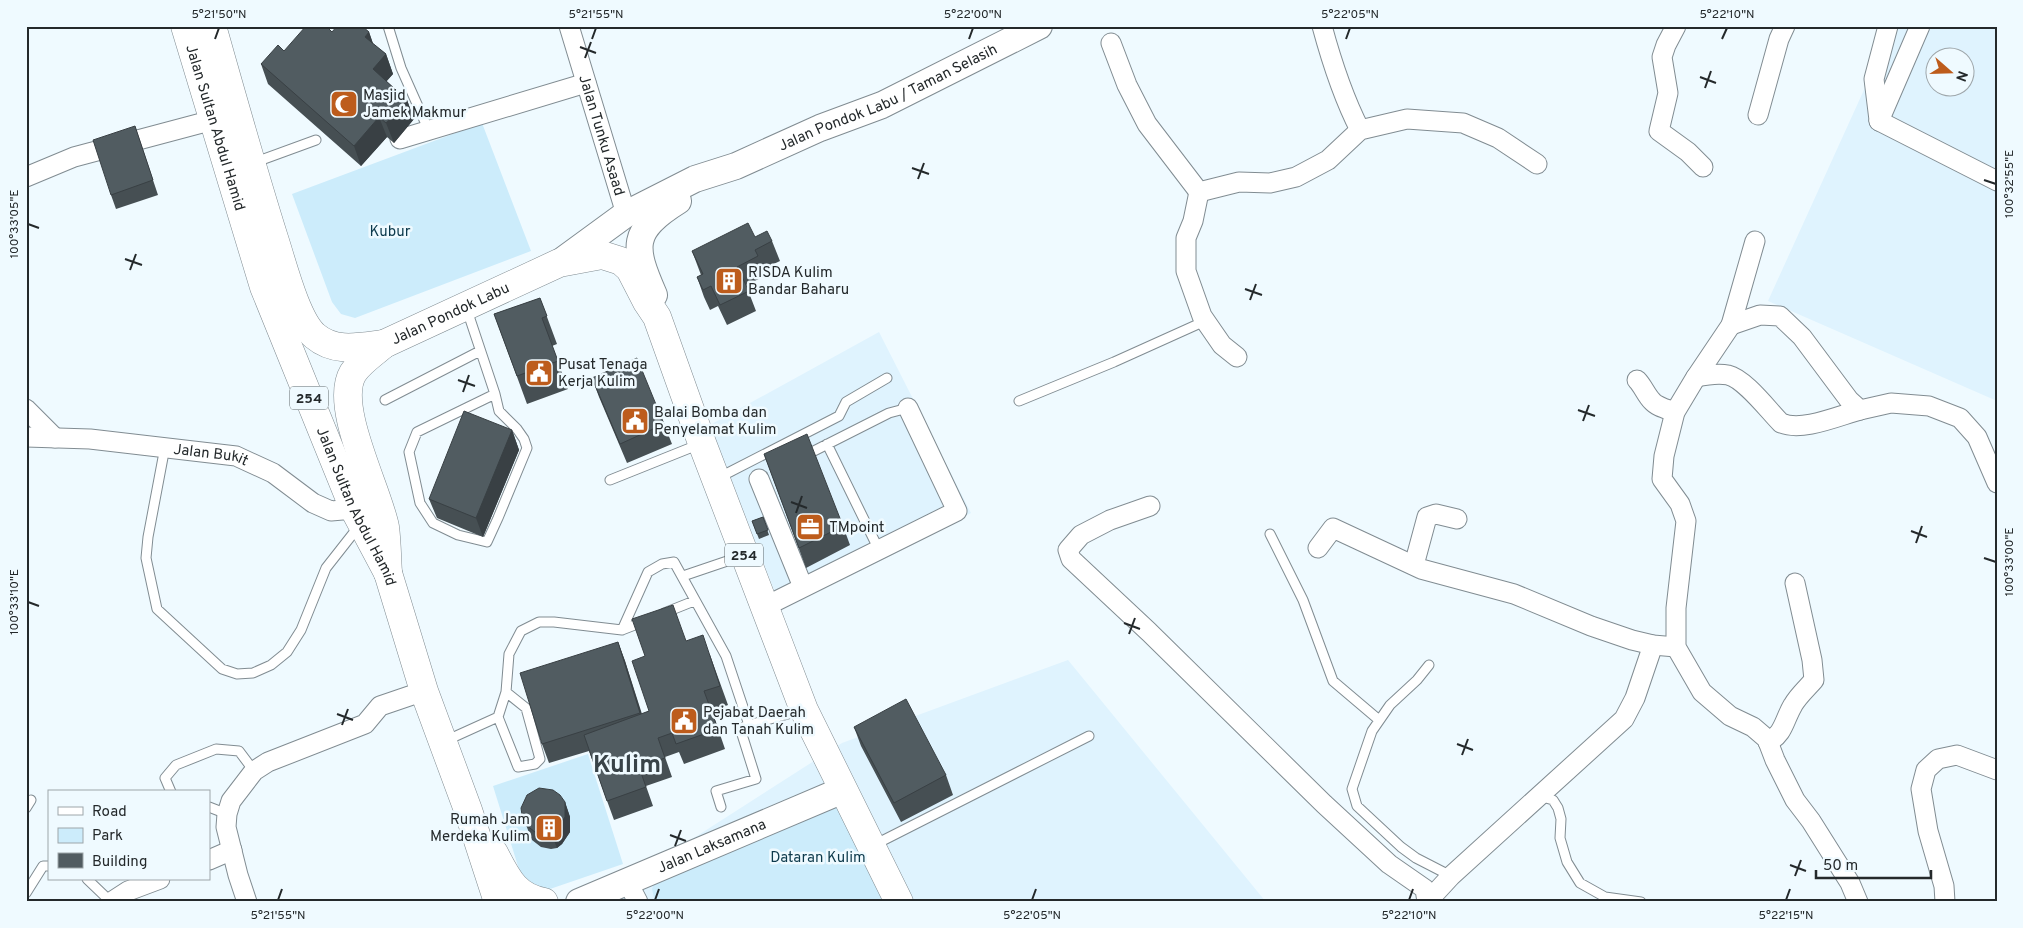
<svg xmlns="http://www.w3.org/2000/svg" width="2023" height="928" font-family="Overpass,sans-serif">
	<rect width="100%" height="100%" fill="#effaff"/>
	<path fill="#dff3fe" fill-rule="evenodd" d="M1893,26H1997V401L1768,301ZM1936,58H1966V88H1936Z
		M879,332L971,513L781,608L710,425Z
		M1068,660L1266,902H594L842,743Z"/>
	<path fill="#ccecfb" d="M482,123L531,251L355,318L341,314L332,302L292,194Z
		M588,754L623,864L550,889L536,888L522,879L493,786Z
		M830,806L836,807L846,814L892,902H655L652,889L655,881Z"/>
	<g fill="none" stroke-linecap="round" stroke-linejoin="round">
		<defs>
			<path id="lane" d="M388,26L401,68L429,131
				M253,163L316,140
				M467,310L495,394L499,411L517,429L524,439L527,448L498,518L487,542L458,535L433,523L420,503L409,452L417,432L495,394
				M385,400L480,351
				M1019,401L1114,362L1205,321
				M827,444L879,550
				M165,447L148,537L146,558L157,609L222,669L237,674L253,673L271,665L287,652L301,630L326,568L359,526
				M804,456L889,413L908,408
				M718,478L839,416L846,402L887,378
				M610,480L700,444
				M1270,534L1303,600L1333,681L1379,720
				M683,576L742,556
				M664,613L694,601
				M622,630L648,572L662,564L674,562L726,656L749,725L740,728L756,779L716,791L721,807
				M1429,665L1417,680L1390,705L1372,731L1352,789L1357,806L1401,847L1416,858L1451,876
				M498,717L518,767L535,764L540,759L526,708L506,692
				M749,725L802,710
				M445,741L498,717L506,692L509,654L521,631L539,622H554L622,630L645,621
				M171,792L165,778L176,765L216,749L239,751L254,771
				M1539,796L1553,800L1558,808L1561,819L1560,838L1567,862L1580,883L1605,897L1641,902
				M209,807L227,814
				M26,808L31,800
				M874,845L1089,736
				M87,879L111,902
				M26,893L43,866H49"/>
			<g id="street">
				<path id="s1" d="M569,26L626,214"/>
				<path d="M1322,26C1332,63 1343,97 1360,130"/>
				<path d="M1676,26L1666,45L1662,57L1668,93L1659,131L1688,152L1703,167"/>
				<path d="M1111,43L1127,85L1147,124L1199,192L1239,182L1270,183L1296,177L1328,160L1360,130L1407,119L1463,123L1498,138L1537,164"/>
				<path d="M1758,115L1779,39L1785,26"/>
				<path d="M1879,120L1874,79L1888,26"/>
				<path d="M1879,121L1997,181"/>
				<path d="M1879,121L1920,26"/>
				<path d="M400,139L586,83"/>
				<path d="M26,177L74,157L213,120"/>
				<path d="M1199,192L1193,221L1186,238V271L1202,316L1222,345L1237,357"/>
				<path d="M1755,241L1731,325L1696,377L1675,412L1664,456L1662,479L1680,504L1686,521L1676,608V647L1702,692L1730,716L1753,727L1767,739L1775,760L1795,800L1811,821L1850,883L1858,902"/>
				<path d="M1731,325L1760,315L1780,316L1802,337L1849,400L1860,410L1891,403L1929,406L1960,418L1977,437L1997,483"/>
				<path d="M1696,377C1706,375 1717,373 1728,375C1745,379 1768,410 1781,423C1802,432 1838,416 1860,410"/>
				<path d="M1637,380C1643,386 1646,395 1652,401C1657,407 1667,409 1675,412"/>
				<path d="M26,409L55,438"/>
				<path id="s2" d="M26,437L90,439L236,456L273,473L313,503L331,511L354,509"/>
				<path d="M759,479L803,587"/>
				<path d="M1150,506L1110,520L1081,535L1068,550L1071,559L1149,632L1324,804L1389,864L1425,889L1427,902"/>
				<path d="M1318,548L1333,528L1421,569L1514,594L1591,626L1632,640L1653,645L1676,647"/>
				<path d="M1414,565L1427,517L1436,514L1457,519"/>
				<path d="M764,607L957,511L908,408"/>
				<path d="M1768,742C1784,734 1784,720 1793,705C1798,696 1807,688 1814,680L1812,660L1795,583"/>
				<path d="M209,860L232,850"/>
				<path d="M627,881L638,902"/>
				<path d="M111,902L128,891L160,879"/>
				<path d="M247,902L238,875L226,827L227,814L231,801L254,771L268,762L365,724L380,706L424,691"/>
				<path d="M1427,902L1451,876L1624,719L1635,698L1653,645"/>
				<path d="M1945,902L1944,886L1928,831L1921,789L1926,770L1938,759L1957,755L1997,770"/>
			</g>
			<g id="secondary">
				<path id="s3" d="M559,263L626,214L695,179L736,166L820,128L882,105L1039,26"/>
				<path d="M654,295C633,247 630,231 678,201"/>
				<path id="s4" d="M579,902L843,790"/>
			</g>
			<g id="primary">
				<path id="s5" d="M185,26L264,287L354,509L388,573L424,691L468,810L498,902"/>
				<path d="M212,26C232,97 252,168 274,238C282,262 296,320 315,336C335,353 359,347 384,344"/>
				<path id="s6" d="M388,573C387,558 387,542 385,527C378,490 333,406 353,373C360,362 374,353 384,344L559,263L602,255L621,261L630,269L647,302L657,317L702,443L804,710L899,902"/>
				<path d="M494,853C507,878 515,897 544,902"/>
			</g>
		</defs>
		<use href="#lane" stroke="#818c92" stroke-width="11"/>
		<use href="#street" stroke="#818c92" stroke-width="21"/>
		<use href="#secondary" stroke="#818c92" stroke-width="28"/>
		<use href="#primary" stroke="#818c92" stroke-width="29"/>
		<use href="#lane" stroke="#fff" stroke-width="9"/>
		<use href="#street" stroke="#fff" stroke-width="19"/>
		<use href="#secondary" stroke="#fff" stroke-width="26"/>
		<use href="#primary" stroke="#fff" stroke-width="28"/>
	</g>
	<path fill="#464f53" d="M332,32H369L373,44L386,54L393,74L386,81L407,100L414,119L394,143L387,137L361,166L268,84L261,64Z
		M135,126L158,195L116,209L111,195Z
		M755,237L772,241L780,261L763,269L765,276L746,285L756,311L727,325L718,306L710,310L704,297L697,277L701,275L692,251Z
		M540,298L557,344L552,346L568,389L527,404L494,314Z
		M592,378L664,424L672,444L627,463L599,397Z
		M512,430L519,450L483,537L437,518L429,499Z
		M764,454L843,526L850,545L806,568Z
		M763,517L769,535L759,539L752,521Z
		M618,642L625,661L642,714L649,711L710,655L728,705L712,711L725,749L684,764L679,752L665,757L672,777L646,786L653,806L614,820L589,751L549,763L542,744Z
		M854,727L946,775L953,795L901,822L861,746Z
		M565,802L570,817V832L562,844L557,848L551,849L541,847L532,840L522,815Z"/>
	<path fill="#394044" d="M369,32L376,52L365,37Z
		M386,54L393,74L380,89L373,69Z
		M407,100L414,119L394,143L386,123Z
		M379,117L387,137L361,166L354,146Z
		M512,430L519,450L483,537L476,518Z
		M618,642L625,661L647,732L640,713Z
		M565,802L570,817V832L562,844L557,848L551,833Z"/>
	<path fill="#515c61" stroke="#394044" d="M306,26H326L332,32L337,26H362L369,32L365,37L386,54L373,69L407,100L386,123L379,117L354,146L261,64L278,45L284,51Z
		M135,126L153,180L111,195L93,140Z
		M748,223L755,237L767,231L772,241L755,250L758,256L737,267L749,291L720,305L711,286L703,290L697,277L703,274L692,251Z
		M540,298L547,316L542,318L558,361L517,376L494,314Z
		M637,358L664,424L620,444L592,378Z
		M464,411L512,430L476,518L429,499Z
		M807,434L843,526L799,548L764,454Z
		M763,517L768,530L757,534L752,521Z
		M673,605L686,641L703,635L720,686L704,691L718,729L676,744L672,733L658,738L665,758L639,767L646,787L607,801L584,735L649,711L632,661L645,656L632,619Z
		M618,642L640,713L542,744L520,673Z
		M906,699L946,775L894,803L854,727Z
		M539,788L553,790L560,795L565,802V817L556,830L551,833L545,835L535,832L526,825L522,815L521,808L527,795Z"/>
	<path fill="none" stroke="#24292b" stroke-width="2" d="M215,39L219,28M592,39L596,28M969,39L973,28M1346,39L1350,28M1722,39L1727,28M580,47L596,53M585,58L591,42M1700,77L1716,83M1705,88L1711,71M912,168L929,174M918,179L924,163M1984,180L1996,184M28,224L39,228M125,259L142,265M130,270L136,254M1245,289L1262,295M1250,300L1256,284M458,380L475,386M463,392L469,375M1578,410L1595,416M1583,421L1589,405M791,502L807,508M796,513L802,496M1911,531L1927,537M1916,543L1922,526M1984,558L1996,562M28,602L39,606M1124,623L1140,629M1129,634L1135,618M337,714L353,720M342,725L348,709M1457,744L1473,750M1462,755L1468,739M670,835L686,841M675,846L681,830M1790,865L1806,871M1795,876L1801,860M278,900L282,889M655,900L659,889M1032,900L1036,889M1409,900L1413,889M1786,900L1790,889"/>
	<defs>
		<symbol id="mosque-square" viewBox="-11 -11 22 22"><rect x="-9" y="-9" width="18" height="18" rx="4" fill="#bd5c1c" stroke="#effaff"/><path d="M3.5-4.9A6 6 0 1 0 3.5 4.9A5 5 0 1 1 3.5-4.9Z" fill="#fff"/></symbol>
		<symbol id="building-square" viewBox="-11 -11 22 22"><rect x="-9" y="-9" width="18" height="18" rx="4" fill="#bd5c1c" stroke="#effaff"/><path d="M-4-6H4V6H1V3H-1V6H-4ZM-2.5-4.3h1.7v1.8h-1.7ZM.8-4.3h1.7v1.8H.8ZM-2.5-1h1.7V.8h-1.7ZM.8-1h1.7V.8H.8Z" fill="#fff"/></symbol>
		<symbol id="civic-square" viewBox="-11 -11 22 22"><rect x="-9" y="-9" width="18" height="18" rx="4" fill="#bd5c1c" stroke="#effaff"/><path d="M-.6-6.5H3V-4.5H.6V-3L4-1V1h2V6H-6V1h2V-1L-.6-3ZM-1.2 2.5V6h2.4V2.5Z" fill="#fff"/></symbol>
		<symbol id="office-square" viewBox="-11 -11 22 22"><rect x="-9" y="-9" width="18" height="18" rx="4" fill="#bd5c1c" stroke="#effaff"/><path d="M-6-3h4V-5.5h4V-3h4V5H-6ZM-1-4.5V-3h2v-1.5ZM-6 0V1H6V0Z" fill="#fff"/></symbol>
	</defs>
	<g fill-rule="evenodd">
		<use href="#mosque-square" x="328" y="88" width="32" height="32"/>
		<use href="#building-square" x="713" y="265" width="32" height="32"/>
		<use href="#civic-square" x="523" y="357" width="32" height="32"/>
		<use href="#civic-square" x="619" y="405" width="32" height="32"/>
		<use href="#office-square" x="794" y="511" width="32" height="32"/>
		<use href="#civic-square" x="668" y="705" width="32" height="32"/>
		<use href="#building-square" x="533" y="812" width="32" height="32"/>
	</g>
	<g text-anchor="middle" stroke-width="5" stroke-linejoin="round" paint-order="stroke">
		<g fill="#effaff" stroke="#61686b" stroke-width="1">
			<rect x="290" y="386.5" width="38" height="23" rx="4"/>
			<rect x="725" y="543.5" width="38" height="23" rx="4"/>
		</g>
		<g font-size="14" font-weight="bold" fill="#24292b">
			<text x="309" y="403">254</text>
			<text x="744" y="560">254</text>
		</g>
		<g font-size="15" fill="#24292b" stroke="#effaff" text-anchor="start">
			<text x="363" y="100">Masjid<tspan x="363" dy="17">Jamek Makmur</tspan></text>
			<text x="748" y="277">RISDA Kulim<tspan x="748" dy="17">Bandar Baharu</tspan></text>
			<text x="558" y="369">Pusat Tenaga<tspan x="558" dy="17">Kerja Kulim</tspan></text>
			<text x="654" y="417">Balai Bomba dan<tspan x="654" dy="17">Penyelamat Kulim</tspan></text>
			<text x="829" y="532">TMpoint</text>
			<text x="703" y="717">Pejabat Daerah<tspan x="703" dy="17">dan Tanah Kulim</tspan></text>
			<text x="530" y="824" text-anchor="end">Rumah Jam<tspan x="530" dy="17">Merdeka Kulim</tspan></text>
		</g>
		<g font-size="15" fill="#24292b" stroke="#effaff">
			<text dy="5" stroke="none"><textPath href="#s3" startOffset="370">Jalan Pondok Labu / Taman Selasih</textPath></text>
			<text dy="5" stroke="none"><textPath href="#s5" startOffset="106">Jalan Sultan Abdul Hamid</textPath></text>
			<text dy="5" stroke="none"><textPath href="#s1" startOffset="114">Jalan Tunku Asaad</textPath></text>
			<text dy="5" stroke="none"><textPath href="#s6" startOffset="322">Jalan Pondok Labu</textPath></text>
			<text dy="5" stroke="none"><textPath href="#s2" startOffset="186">Jalan Bukit</textPath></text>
			<text dy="5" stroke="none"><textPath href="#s5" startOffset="511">Jalan Sultan Abdul Hamid</textPath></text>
			<text dy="5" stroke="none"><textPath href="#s4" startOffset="144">Jalan Laksamana</textPath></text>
		</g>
		<g font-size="15" fill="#0d3a4c" stroke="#effaff">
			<text x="390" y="236">Kubur</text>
			<text x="818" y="862">Dataran Kulim</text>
		</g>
		<g font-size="25" font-weight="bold" fill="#394348" stroke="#effaff">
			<text x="627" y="772">Kulim</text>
		</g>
	</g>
	<rect width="2023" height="928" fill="none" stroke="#effaff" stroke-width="55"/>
	<rect x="48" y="790" width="162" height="90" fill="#effaff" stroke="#9ea6aa"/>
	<rect x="58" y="807" width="25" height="8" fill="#ffffff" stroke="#9ea6aa"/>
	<text x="92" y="816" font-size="15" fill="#24292b">Road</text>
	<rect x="58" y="828" width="25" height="15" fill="#ccecfb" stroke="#9ea6aa"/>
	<text x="92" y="840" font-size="15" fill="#24292b">Park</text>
	<rect x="58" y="853" width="25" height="15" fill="#515c61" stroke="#9ea6aa"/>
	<text x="92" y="866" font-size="15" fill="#24292b">Building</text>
	<g transform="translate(1950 72) rotate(110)"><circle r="24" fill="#effaff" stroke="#9ea6aa"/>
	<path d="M0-4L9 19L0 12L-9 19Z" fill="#bd5c1c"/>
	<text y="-8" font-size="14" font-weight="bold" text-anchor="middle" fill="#24292b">N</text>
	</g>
	<path d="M1816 870v8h115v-8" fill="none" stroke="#24292b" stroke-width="2.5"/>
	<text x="1823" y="870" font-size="15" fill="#24292b" stroke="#effaff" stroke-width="4" paint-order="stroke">50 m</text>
	<rect x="28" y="28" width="1968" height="872" fill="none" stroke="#24292b" stroke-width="2"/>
	<g font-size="12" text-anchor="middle" fill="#24292b">
		<text x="219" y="18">5°21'50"N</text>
		<text x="596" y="18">5°21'55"N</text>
		<text x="973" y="18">5°22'00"N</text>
		<text x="1350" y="18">5°22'05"N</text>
		<text x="1727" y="18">5°22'10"N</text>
		<text transform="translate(2009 184) rotate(-90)" y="4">100°32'55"E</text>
		<text transform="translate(14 224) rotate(-90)" y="4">100°33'05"E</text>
		<text transform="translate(2009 562) rotate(-90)" y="4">100°33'00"E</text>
		<text transform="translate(14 602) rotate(-90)" y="4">100°33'10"E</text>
		<text x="278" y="919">5°21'55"N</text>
		<text x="655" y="919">5°22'00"N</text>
		<text x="1032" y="919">5°22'05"N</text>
		<text x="1409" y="919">5°22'10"N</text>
		<text x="1786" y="919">5°22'15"N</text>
	</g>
</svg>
